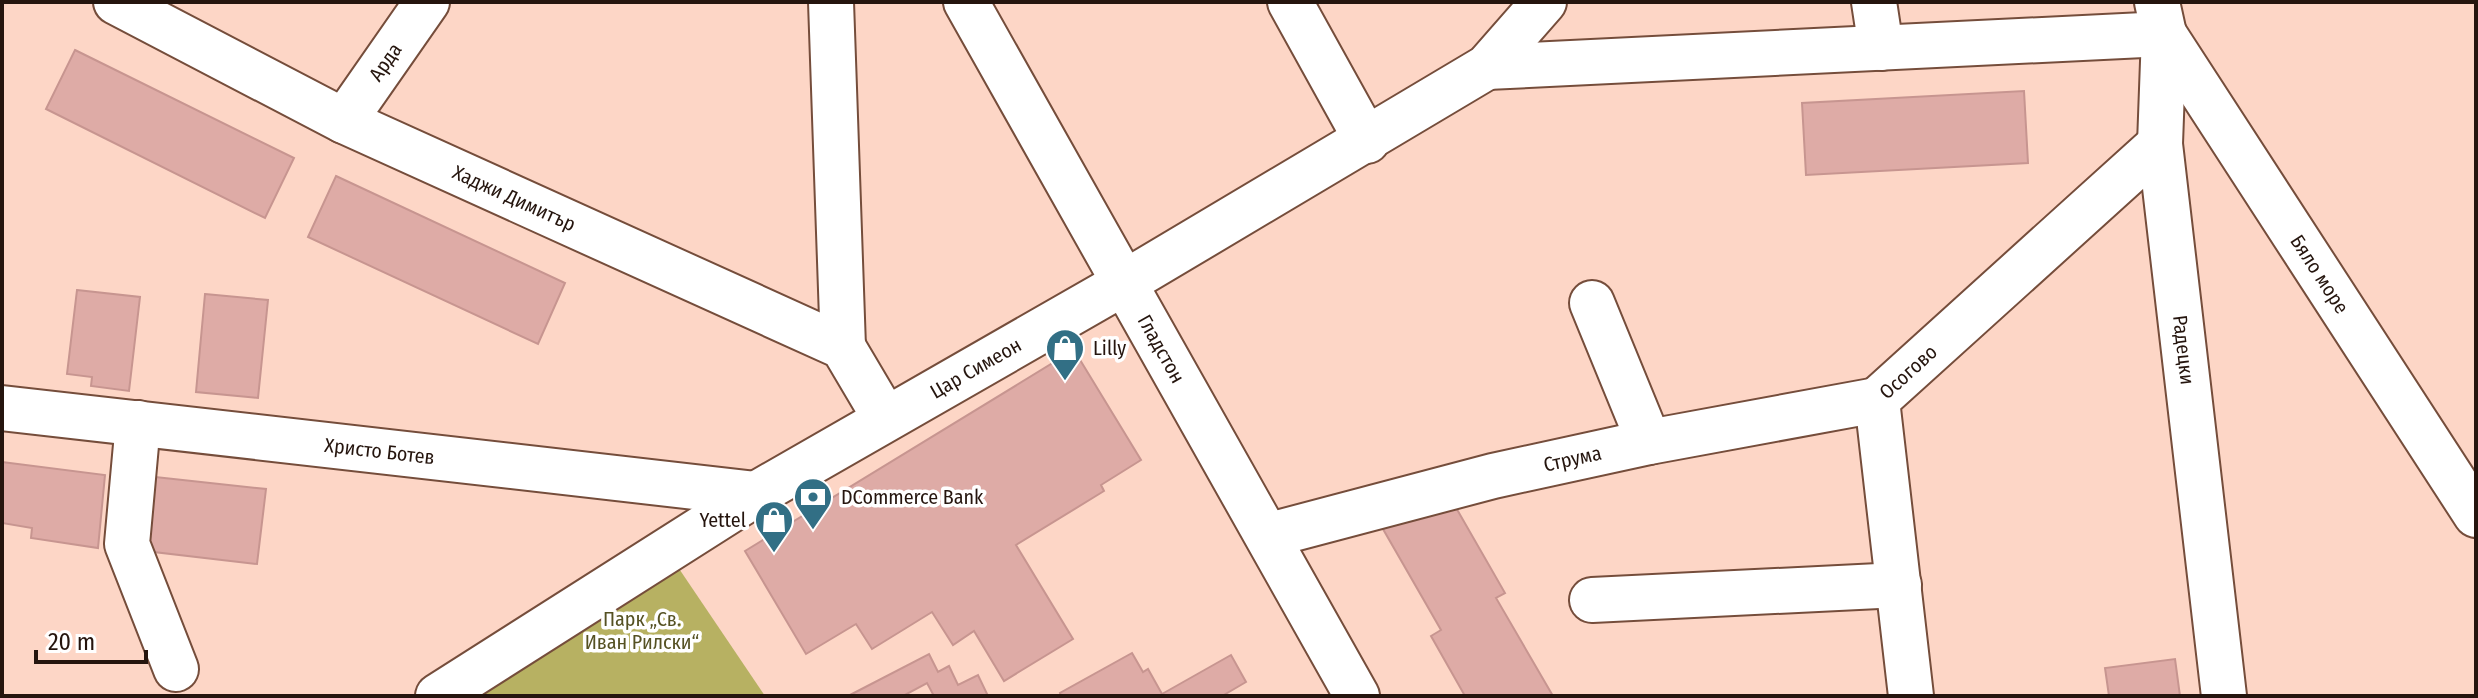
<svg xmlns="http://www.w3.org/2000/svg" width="2478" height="698" font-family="'Fira Sans Condensed',sans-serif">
	<rect width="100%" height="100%" fill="#fdd6c6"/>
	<path fill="#b7b162" d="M661,542L765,696H420Z"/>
	<path fill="#deaba6" stroke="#c79590" stroke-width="2" d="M75,50L294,158L265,218L46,109Z
		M2024,91L2028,163L1806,175L1802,103Z
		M336,176L565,283L538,344L308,237Z
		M77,290L140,297L129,391L91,386L92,377L67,374Z
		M205,294L268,300L258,398L196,392Z
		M1074,350L1141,460L1101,485L1104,491L1016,545L1073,639L1004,681L974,631L953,645L932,612L872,649L856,624L806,654L745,551Z
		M2,462L105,475L98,548L31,538L32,528L2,523Z
		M146,476L266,489L257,564L137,550Z
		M1447,492L1505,593L1496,598L1553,696H1465L1431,636L1441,630L1383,529Z
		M1132,653L1143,672L1148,669L1162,694L1231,655L1246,682L1222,696H1061L1060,693Z
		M929,654L938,672L949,666L958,685L978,675L988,696H934L927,683L903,696L850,695Z
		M2175,659L2180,696H2109L2105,668Z"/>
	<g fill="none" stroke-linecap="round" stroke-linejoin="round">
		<defs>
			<g id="minor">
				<path id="s1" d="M116,2L344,121L843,347L885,418"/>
				<path d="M831,2L843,347"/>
				<path id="s2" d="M966,2L1357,696"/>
				<path d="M1290,2L1367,141"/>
				<path d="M1874,2L1881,48"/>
				<path id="s3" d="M2157,2L2164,34L2160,144L2224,696"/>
				<path id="s4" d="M1487,67L2164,34L2476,515"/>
				<path id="s5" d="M344,121L427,2"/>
				<path d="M1592,303L1649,442"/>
				<path id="s6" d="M2,408L756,494"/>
				<path d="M138,423L127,544L176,669"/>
				<path id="s7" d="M1270,535L1493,476L1649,442L1877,400"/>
				<path d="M1592,600L1899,585"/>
				<path id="s8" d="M438,696L756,494L1124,283L1487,67L1544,2"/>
				<path id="s9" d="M1911,696L1877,400L2160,144"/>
			</g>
		</defs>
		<use href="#minor" stroke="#754d3b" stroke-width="48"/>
		<use href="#minor" stroke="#fff" stroke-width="44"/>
	</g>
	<defs>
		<symbol id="shop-pin" viewBox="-11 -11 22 30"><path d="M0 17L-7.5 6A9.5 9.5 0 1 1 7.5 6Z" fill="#326f85" stroke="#fff"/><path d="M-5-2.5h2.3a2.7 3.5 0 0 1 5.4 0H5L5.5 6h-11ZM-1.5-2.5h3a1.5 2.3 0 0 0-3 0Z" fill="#fff"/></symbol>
		<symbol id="bank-pin" viewBox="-11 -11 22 30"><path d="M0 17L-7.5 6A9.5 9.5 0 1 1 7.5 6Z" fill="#326f85" stroke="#fff"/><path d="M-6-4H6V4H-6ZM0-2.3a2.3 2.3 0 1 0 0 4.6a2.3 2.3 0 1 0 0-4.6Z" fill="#fff"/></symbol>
	</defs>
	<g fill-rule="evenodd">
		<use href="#shop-pin" x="1043" y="326" width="44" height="60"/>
		<use href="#bank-pin" x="791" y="475" width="44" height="60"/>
		<use href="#shop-pin" x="752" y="498" width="44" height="60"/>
	</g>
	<g text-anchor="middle" stroke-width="7" stroke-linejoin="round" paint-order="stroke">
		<g font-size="20" fill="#25150e" stroke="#fff">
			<text dy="7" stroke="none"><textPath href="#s5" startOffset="72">Арда</textPath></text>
			<text dy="7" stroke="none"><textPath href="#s1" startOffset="444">Хаджи Димитър</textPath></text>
			<text dy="7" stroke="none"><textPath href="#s4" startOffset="964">Бяло море</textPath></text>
			<text dy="7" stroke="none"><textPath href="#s2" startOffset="398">Гладстон</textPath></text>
			<text dy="7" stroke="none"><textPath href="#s3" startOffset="350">Радецки</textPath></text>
			<text dy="7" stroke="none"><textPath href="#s8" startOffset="630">Цар Симеон</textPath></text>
			<text dy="7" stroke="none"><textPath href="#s9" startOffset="340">Осогово</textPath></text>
			<text dy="7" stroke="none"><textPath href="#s6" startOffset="380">Христо Ботев</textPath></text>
			<text dy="7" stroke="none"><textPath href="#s7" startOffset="312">Струма</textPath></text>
		</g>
		<g font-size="20" fill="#25150e" stroke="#fff" text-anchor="start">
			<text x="1093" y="355">Lilly</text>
			<text x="841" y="504">DCommerce Bank</text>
			<text x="746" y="527" text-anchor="end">Yettel</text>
		</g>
		<g font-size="20" fill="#555123" stroke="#fff">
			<text x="642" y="626">Парк „Св.<tspan x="642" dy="23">Иван Рилски“</tspan></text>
		</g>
	</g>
	<rect width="2478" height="698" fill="none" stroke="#25150e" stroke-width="8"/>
	<path d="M36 650v12h110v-12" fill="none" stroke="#25150e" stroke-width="4"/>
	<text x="48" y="650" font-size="24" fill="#25150e" stroke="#ffffff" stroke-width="6" paint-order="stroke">20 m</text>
</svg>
